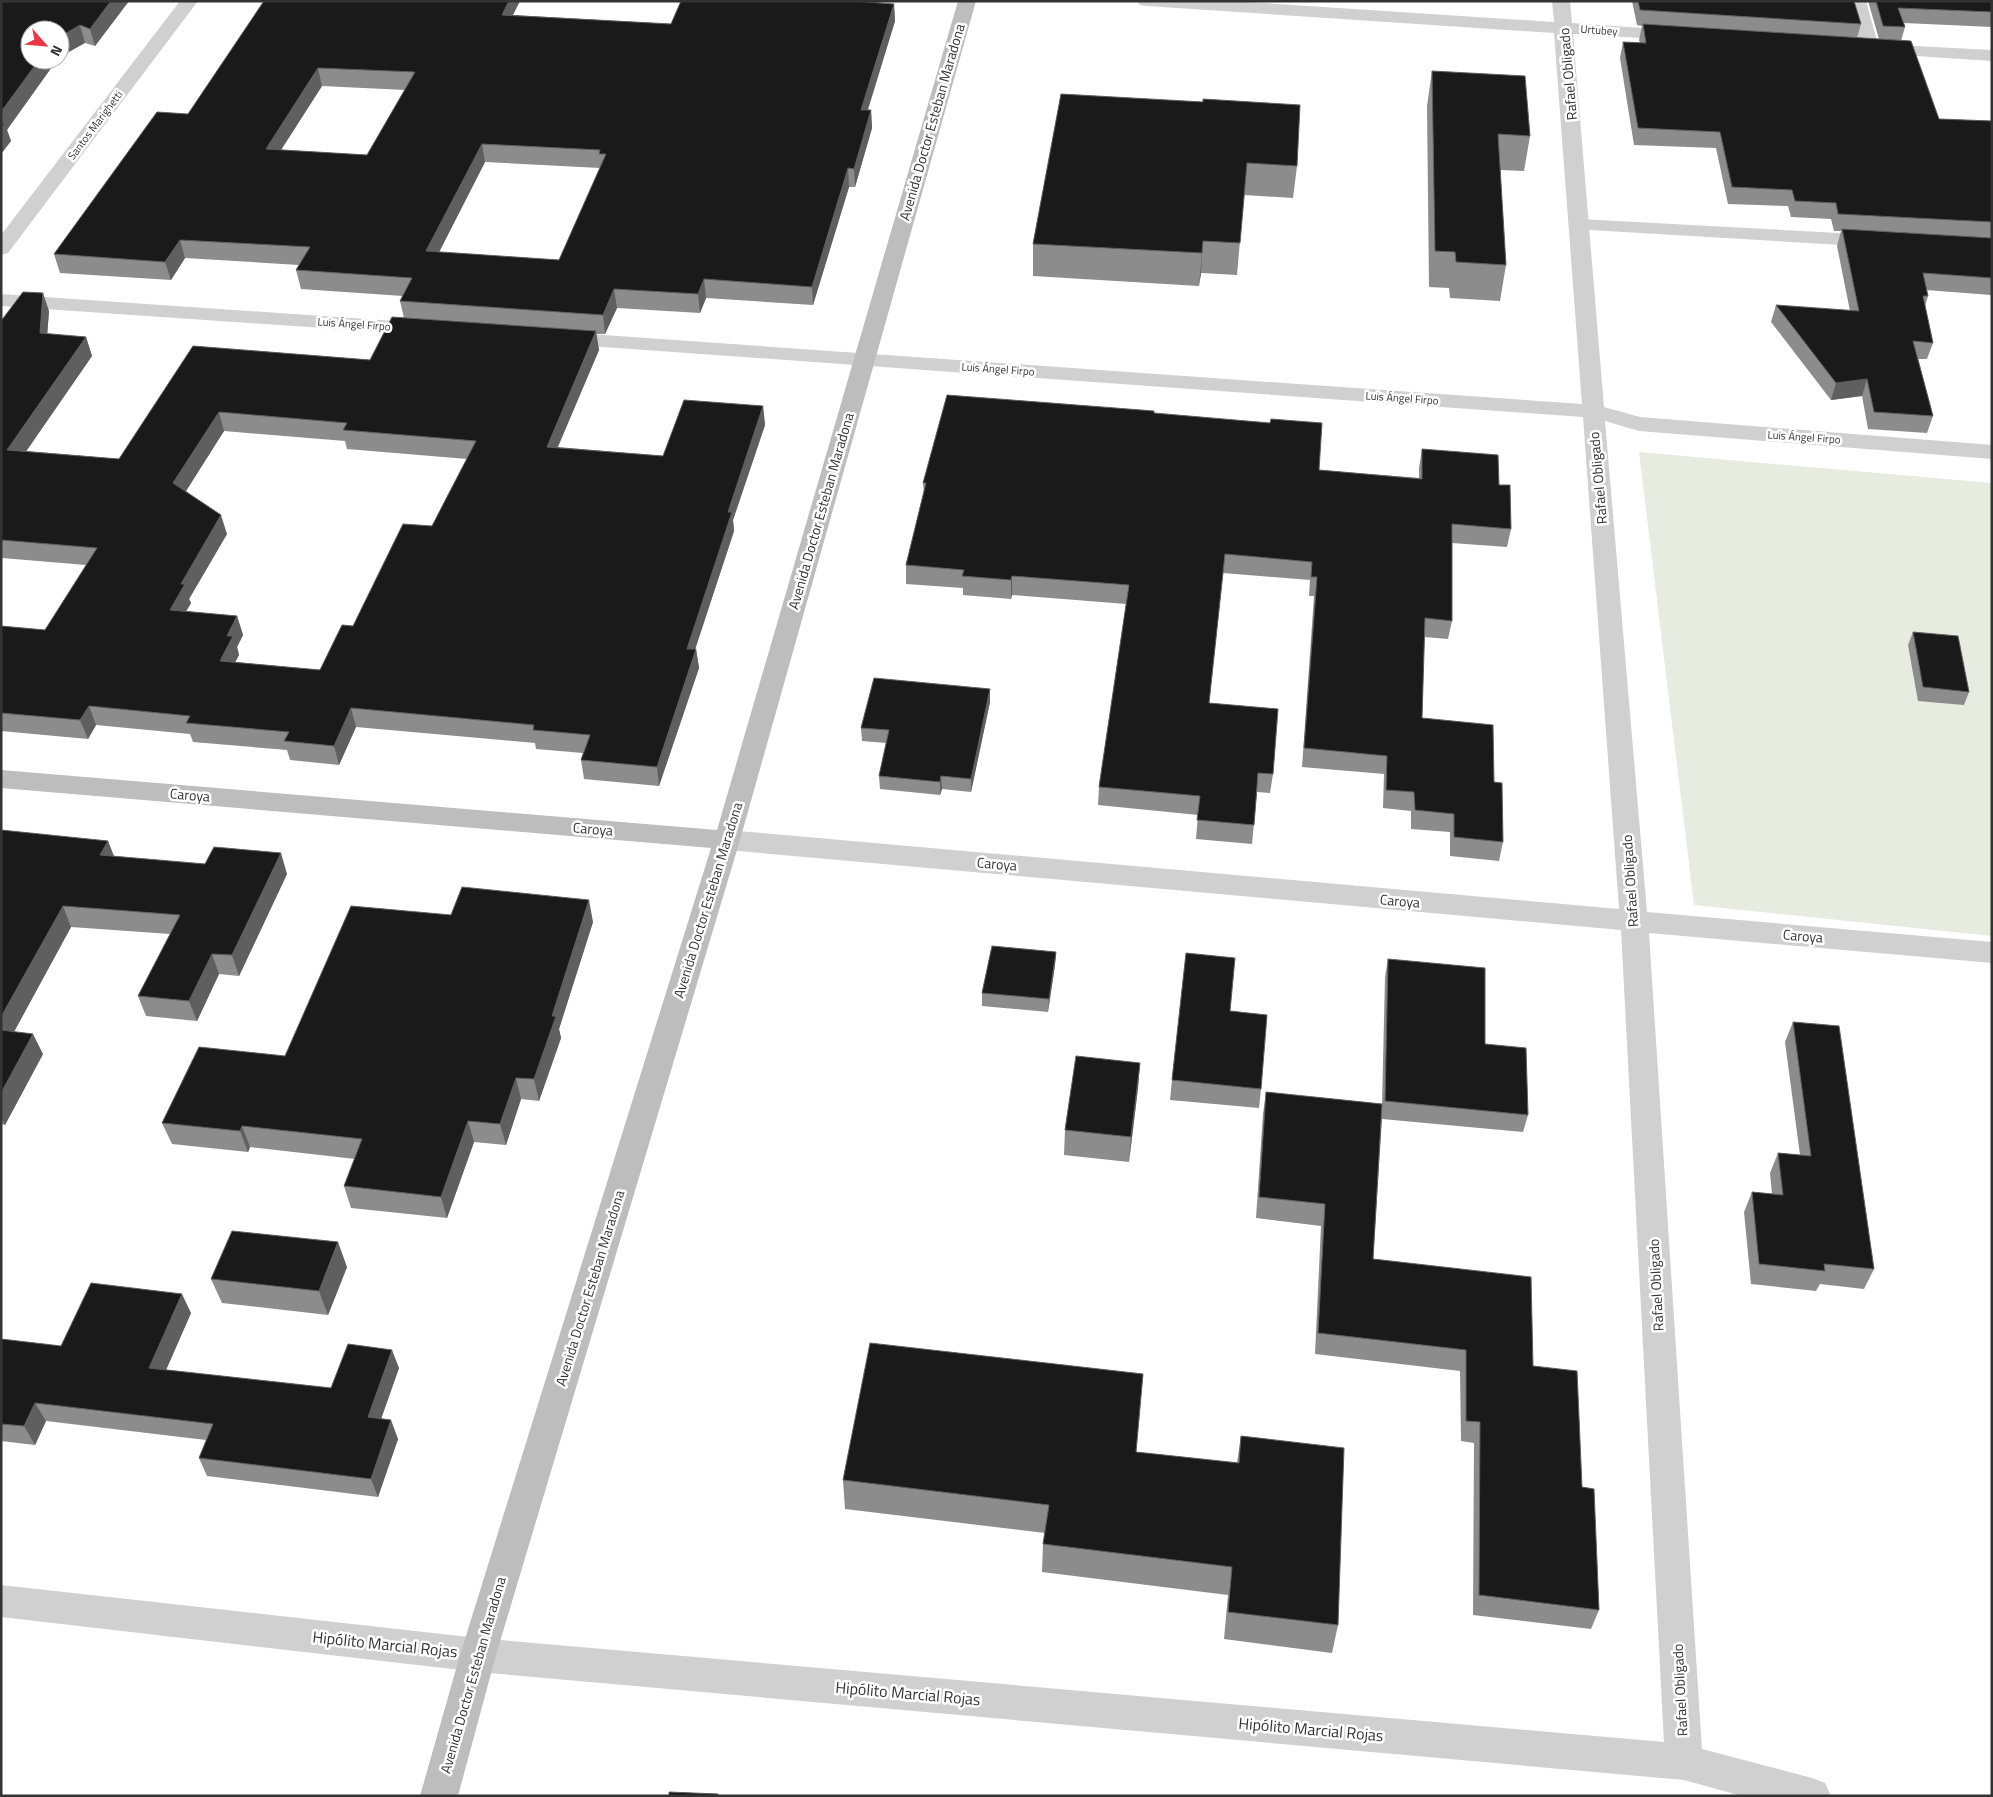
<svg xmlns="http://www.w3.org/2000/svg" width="1993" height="1797" font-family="'Titillium Web',sans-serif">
	<rect width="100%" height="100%" fill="#fff"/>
	<path fill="#e6ecdf" d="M1639,452L1992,483V936L1694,905Z"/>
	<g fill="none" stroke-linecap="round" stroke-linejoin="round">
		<path fill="#d0d0d0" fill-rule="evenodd" d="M1848,1H1866L1879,48L1876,52H1864L1861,48Z
			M1580,219L1875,235L1882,237L1885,241L1882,245L1875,247L1573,229L1570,225L1573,221Z"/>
		<path fill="#d0d0d0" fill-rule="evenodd" d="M180,1H198L8,253L1,255V235Z
			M1137,1H1233L1554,22L1552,1H1570L1572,23L1684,31L1687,35L1684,39L1678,40L1573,34L1604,407L1640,417L1992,445V459L1639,431L1605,421L1647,912L1992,942V963L1649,933L1702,1749L1812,1778L1825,1783L1831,1796H1742L1684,1780L478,1672L1,1617V1585L478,1638L1664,1742L1621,930L727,850L718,847L714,840L718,833L727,830L1619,909L1583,417L561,344L553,343L550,338L553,333L561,332L1582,404L1554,33L1146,6L1140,5Z
			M1876,44L1992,50V61L1870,53L1867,49L1870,45Z
			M1,294L424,323L432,324L435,329L432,334L424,335L1,306Z"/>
		<path fill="#bdbdbd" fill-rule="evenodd" d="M958,1H976L740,840L496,1655L458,1796H420L460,1655L711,848L1,788V770L717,830Z"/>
	</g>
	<path fill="#8c8c8c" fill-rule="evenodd" d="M1,1H129L95,46L85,43L60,30L7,130L11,141L1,154Z
		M264,1H520L513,15L671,24L894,4L895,21L868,110H871L872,128L855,187H849L813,305L706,298L700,313L617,308L605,334H596L599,350L558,447L663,456L763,406L765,425L733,520L734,531L695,649H696L699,668L659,786L584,779L581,760L583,753L536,749L535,743L356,727L339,765L290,760L287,750L193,742L190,734L96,725L88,739L1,731V626L45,630L86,565L2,558L1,559V321L49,311L47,334L86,337L92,356L26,451L119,459L193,346L370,360L404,318L400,301L403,296L301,289L296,270L299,265L185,258L171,280L60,273L54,254L188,114ZM322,86L405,90L367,155L281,150ZM485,162L600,168L559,260L439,252ZM224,431L345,441L347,449L467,459L432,526L320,670L235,662L239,655L237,647L243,635L237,616L186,611L191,603L189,599L227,534L186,491Z
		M1632,1H1854L1861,24L1857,38L1879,39L1868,1H1992V27L1904,23L1905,27L1901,41L1939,119L1992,121V296L1991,295L1926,290L1928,296L1925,306L1933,343L1927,359H1918L1933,416L1927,433L1868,429L1862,396L1831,400L1771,322L1776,305L1850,311L1837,246L1841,231H1834L1831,219L1791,217L1788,206L1728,204L1716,148L1634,145L1620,58L1623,42L1640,43L1639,40L1642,26L1637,25Z
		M1432,71L1530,136L1524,171L1500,170L1506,265L1500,301L1450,298L1449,288L1429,287L1427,106Z
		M1061,94L1297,166L1293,198L1244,195L1237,275L1201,273L1199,286L1033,276V244Z
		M1154,413L1319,470L1419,478V468L1422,449L1499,485L1511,529L1507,547L1452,543V621L1448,639L1424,637L1422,718L1494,782L1503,842L1499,861L1450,856V832L1411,829V811L1383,808L1384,774L1302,767L1314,596H1309L1310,580L1223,573L1209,703L1273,774L1270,793L1257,792L1252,844L1196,839L1198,815L1098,805L1099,787L1126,604L1012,595L1011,599L963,595V588L906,584V565L924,493L923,483Z
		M1913,632L1969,692L1964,705L1918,701L1908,645Z
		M990,702L971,792L942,789L940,795L880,789L879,776L886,743L862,741L861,728Z
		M1,830L108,841L113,856L287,874L239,976L219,974L197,1021L146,1016L138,996L170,934L71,927L14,1032L43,1054L5,1125L1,1124Z
		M451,915L593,922L559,1029L561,1038L539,1101L521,1099L506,1145L474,1142L447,1218L351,1208L344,1186L355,1159L250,1147L248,1152L172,1144L162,1123L285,1056Z
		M1056,952L1055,965L1048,1012L982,1006V993Z
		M1388,959L1485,1044L1528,1115L1523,1132L1382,1119L1373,1259L1533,1366L1582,1487L1599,1610L1591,1629L1473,1615L1474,1443L1461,1441L1460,1371L1315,1354L1321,1226L1256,1218L1263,1114L1266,1092L1382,1104L1385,977Z
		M1230,1011L1261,1089L1259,1108L1170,1100L1172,1080Z
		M1793,1022L1874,1269L1864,1289L1820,1284L1816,1291L1751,1284L1744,1212L1752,1192L1772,1194L1770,1173L1778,1153L1800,1155L1785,1042Z
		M1140,1063L1138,1088L1129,1162L1064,1155L1065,1130Z
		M347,1267L328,1315L222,1303L211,1279Z
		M191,1313L166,1370L331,1388L399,1368L381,1419L398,1439L378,1497L207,1476L199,1458L206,1440L46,1421L35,1445L1,1441V1339L61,1346Z
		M1241,1436L1338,1625L1332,1653L1224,1639L1228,1595L1042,1572L1043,1544L1045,1533L845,1509L843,1480L1136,1452L1237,1463Z"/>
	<path fill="#5f5f5f" d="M111,1H129L95,46L90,29Z
		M509,1H520L504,32L502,15Z
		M894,4L895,21L862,128L861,110Z
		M80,25L85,43L60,57V37Z
		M39,60H57L7,130L11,141L1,154V112Z
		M318,68L322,86L270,167L266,149Z
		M871,110L872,128L855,187L854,169Z
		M482,144L485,162L430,270L426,251Z
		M848,168L849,187L813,305L812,287Z
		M180,240L185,258L171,280L165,262Z
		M1203,241L1201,273L1199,286L1202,253Z
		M704,279L706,298L700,313L698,294Z
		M614,289L617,308L605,334L603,315Z
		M43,293L49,311L46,352L40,333Z
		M596,331L599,350L550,465L547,447Z
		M86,337L92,356L14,469L7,450Z
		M1867,379L1862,396L1831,400L1836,383Z
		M763,406L765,425L733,520L734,531L689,668L687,649L728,512Z
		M219,412L224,431L179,502L173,483Z
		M221,515L227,534L189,599L191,603L176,629L170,610L181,584Z
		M1012,576V595L1011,599V580Z
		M237,616L243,635L237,647L239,655L226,680L220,661L227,636Z
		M696,649L699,668L659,786L657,767Z
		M990,689V702L971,792V779Z
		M89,706L96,725L88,739L80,720Z
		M351,708L356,727L339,765L334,746Z
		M941,776L942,789L940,795V782Z
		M108,841L116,861L100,855Z
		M281,853L287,874L239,976L232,955Z
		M589,900L593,922L559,1029L561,1038L539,1101L534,1079L552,1016Z
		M63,906L71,927L4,1050L1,1044V1017Z
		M1056,952L1055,965L1048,1012L1049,999Z
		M212,954L219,974L197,1021L189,1001Z
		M33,1034L43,1054L5,1125L1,1117V1093Z
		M1140,1063L1138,1088L1129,1162L1131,1137Z
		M516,1078L521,1099L506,1145L500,1124Z
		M468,1121L474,1142L447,1218L441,1197Z
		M242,1126L250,1147L248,1152L240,1131Z
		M338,1242L347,1267L328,1315L319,1291Z
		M182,1294L191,1313L159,1386L149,1368Z
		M392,1350L399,1368L375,1436L368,1417Z
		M35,1403L46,1421L35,1445L24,1426Z
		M391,1420L398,1439L378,1497L371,1479Z"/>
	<path fill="#1a1a1a" stroke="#5f5f5f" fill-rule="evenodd" d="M1,1H111L90,29L80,25L60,37V30H30V60H39L1,112Z
		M264,1H509L502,15L671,24L681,1H854L894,4L861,110H871L854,169L848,168L812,287L704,279L698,294L614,289L603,315L400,301L412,278L296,270L310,247L180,240L165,262L54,254L157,112L188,114ZM318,68L415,72L367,155L266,149ZM482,144L600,150L599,154H606L559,260L426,251Z
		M1638,1H1854L1861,24L1640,10Z
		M1876,1H1992V12L1898,8L1905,27L1883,26Z
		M1643,24L1911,41L1939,119L1992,121V222L1838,214L1836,203L1795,201L1792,190L1732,187L1720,132L1638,128L1623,42L1646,43Z
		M1432,71L1525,76L1530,136L1498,134L1506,265L1456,262L1455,252L1435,251Z
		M1061,94L1203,102V99L1300,105L1297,166L1247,163L1240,243L1203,241L1202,253L1033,244Z
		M1,124H5L1,128Z
		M1842,229L1992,238V278L1923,273L1928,296H1923L1933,343L1913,341L1933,416L1874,412L1867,379L1836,383L1776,305L1859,311Z
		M23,292L43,293L40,333L86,337L7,450L119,459L193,346L370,360L392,317L596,331L547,447L663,456L684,400L763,406L728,512H732L687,649H696L657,767L581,760L590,735L533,730L534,725L351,708L334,746L284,741L289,732L186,723L190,716L89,706L80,720L1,713V626L45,630L97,548L1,540V321ZM219,412L347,423L343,430L476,441L432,526L403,524L353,626L342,625L320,670L220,661L233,636H227L237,616L170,610L185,584H181L221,515L173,483Z
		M947,395L1154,411V413L1270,423L1271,419L1322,423L1319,470L1422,479V449L1498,455L1499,485H1510L1511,529L1452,524V621L1425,618L1422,718L1493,725L1494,782L1502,783L1503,842L1454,837V814L1415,810L1414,792L1386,790L1387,756L1304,748L1317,577H1311L1312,562L1225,554L1209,703L1278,709L1273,774L1258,773L1254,825L1197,820L1200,796L1099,787L1129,585L1012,576L1011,580L962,576L964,570L906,565L926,483H923Z
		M1913,632L1958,636L1969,692L1923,687Z
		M874,678L990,689L971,779L941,776L940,782L879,776L889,730L861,728Z
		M1,830L108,841L100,855L205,864L214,847L281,853L232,955L212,954L189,1001L138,996L180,915L63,906L1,1017Z
		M462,887L589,900L552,1016H556L534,1079L516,1078L500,1124L468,1121L441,1197L344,1186L362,1139L242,1126L240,1131L162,1123L199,1047L285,1056L351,906L451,915Z
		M992,946L1056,952L1049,999L982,993Z
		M1186,953L1235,958L1230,1011L1267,1015L1261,1089L1172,1080Z
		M1388,959L1485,968V1044L1526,1048L1528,1115L1385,1101Z
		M1793,1022L1839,1026L1874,1269L1824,1264L1825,1271L1759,1264L1752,1192L1783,1195L1778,1153L1811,1156Z
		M1,1030L33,1034L1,1093Z
		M1076,1056L1140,1063L1131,1137L1065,1130Z
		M1266,1092L1382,1104L1373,1259L1531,1277L1533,1366L1577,1371L1582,1487L1594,1489L1599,1610L1479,1595L1480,1422L1466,1421V1350L1318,1333L1325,1204L1259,1197Z
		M232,1231L338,1242L319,1291L211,1279Z
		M91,1283L182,1294L149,1368L331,1388L348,1344L392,1350L368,1417L391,1420L371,1479L199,1458L213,1424L35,1403L24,1426L1,1424V1339L61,1346Z
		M870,1343L1143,1374L1136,1452L1239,1463L1241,1436L1344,1448L1338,1625L1228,1612L1232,1567L1043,1544L1049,1505L843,1480Z
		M669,1792L718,1794V1796H669Z"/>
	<g text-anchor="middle" stroke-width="5" stroke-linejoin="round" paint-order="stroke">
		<g font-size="11" fill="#333" stroke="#fff">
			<text transform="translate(1599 30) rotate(4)" y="4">Urtubey</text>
			<text transform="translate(95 125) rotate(-53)" y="4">Santos Marighetti</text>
			<text transform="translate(354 324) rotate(4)" y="4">Luis Ángel Firpo</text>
			<text transform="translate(998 369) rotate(4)" y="4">Luis Ángel Firpo</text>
			<text transform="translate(1402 398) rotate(4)" y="4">Luis Ángel Firpo</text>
			<text transform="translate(1804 437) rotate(4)" y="4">Luis Ángel Firpo</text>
		</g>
		<g font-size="14" fill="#333" stroke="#fff">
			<text transform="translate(1568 74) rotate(-95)" y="5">Rafael Obligado</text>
			<text transform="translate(932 122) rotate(-74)" y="5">Avenida Doctor Esteban Maradona</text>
			<text transform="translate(1598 478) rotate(-95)" y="5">Rafael Obligado</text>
			<text transform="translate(821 511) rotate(-74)" y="5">Avenida Doctor Esteban Maradona</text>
			<text transform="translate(190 795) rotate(5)" y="5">Caroya</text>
			<text transform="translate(593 829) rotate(5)" y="5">Caroya</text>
			<text transform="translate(997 864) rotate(5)" y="5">Caroya</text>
			<text transform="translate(1630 881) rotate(-94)" y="5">Rafael Obligado</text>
			<text transform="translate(708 900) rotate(-73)" y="5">Avenida Doctor Esteban Maradona</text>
			<text transform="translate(1400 901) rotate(5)" y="5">Caroya</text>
			<text transform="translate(1803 936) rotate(5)" y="5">Caroya</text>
			<text transform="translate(1656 1285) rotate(-93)" y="5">Rafael Obligado</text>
			<text transform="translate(590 1288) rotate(-73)" y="5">Avenida Doctor Esteban Maradona</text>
			<text transform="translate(473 1675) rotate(-74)" y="5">Avenida Doctor Esteban Maradona</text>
			<text transform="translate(1680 1690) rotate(-93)" y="5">Rafael Obligado</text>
		</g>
		<g font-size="16" fill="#333" stroke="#fff">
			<text transform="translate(385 1644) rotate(6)" y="6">Hipólito Marcial Rojas</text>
			<text transform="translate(908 1693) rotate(5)" y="6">Hipólito Marcial Rojas</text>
			<text transform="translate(1311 1729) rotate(5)" y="6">Hipólito Marcial Rojas</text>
		</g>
	</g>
	<rect width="1993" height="1797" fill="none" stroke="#333333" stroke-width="5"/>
	<g transform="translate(45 45) rotate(117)"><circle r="24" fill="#ffffff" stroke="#adadad"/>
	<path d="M0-4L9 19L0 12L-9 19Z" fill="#e63946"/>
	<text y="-8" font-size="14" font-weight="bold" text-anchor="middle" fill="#333333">N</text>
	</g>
</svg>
